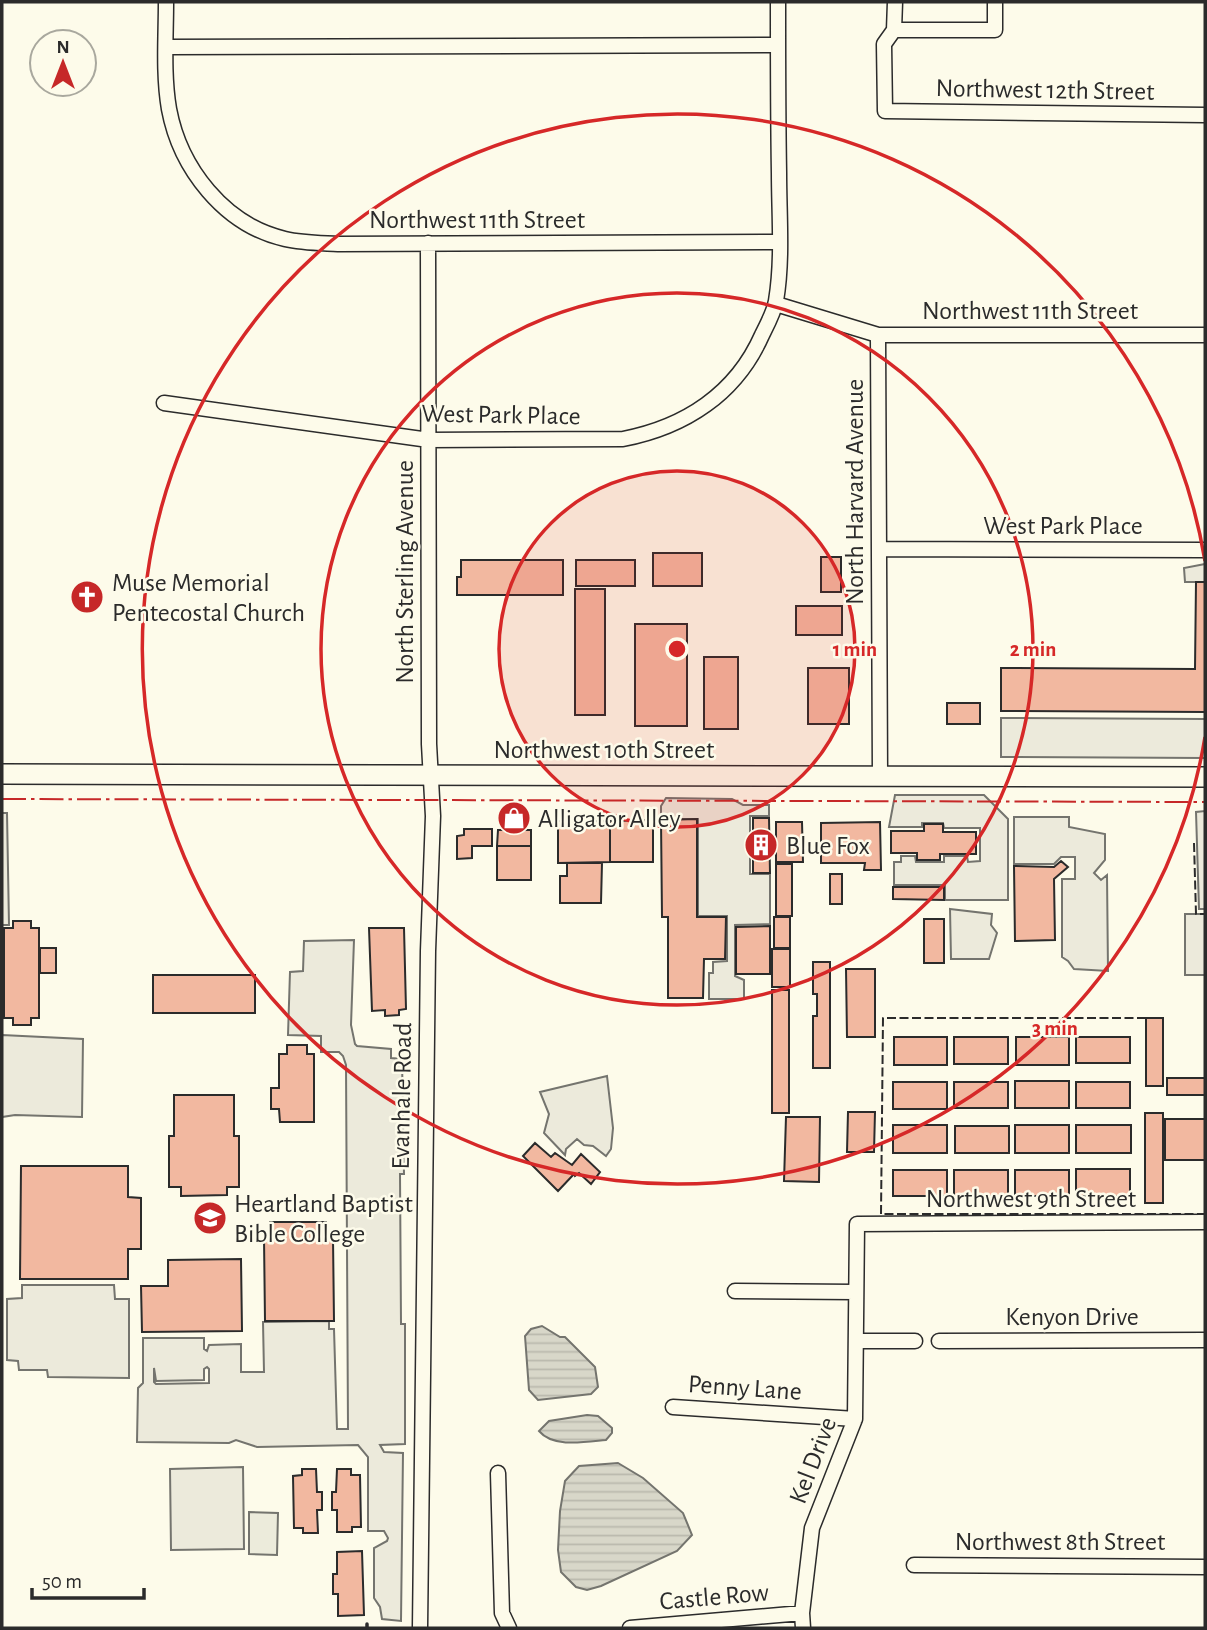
<svg xmlns="http://www.w3.org/2000/svg" width="1207" height="1630" font-family="'Alegreya Sans',sans-serif">
	<defs>
		<pattern id="water-rules" width="6" height="5" patternUnits="userSpaceOnUse" patternTransform="scale(1.75)"><rect width="6" height="5" fill="#d8d7c9"/><path d="M0 2.5h6" fill="none" stroke="#bab9ad"/></pattern>
	</defs>
	<rect width="100%" height="100%" fill="#fdfbea"/>
	<path fill="#ecebdb" stroke="#74746e" stroke-width="2" d="M249,1512L278,1513L277,1555L249,1554Z"/>
	<path fill="#eceadb" stroke="#74746e" stroke-width="2" fill-rule="evenodd" d="M1205,564V582H1185L1184,568Z
		M1001,718L1205,719V758L1001,757Z
		M895,795H984L1008,819V900H945V885H894V862H901V856H915L916,862H944V856H967L968,862L980,861V828H944L943,823H922V827H889Z
		M666,798L732,799L743,805H769V816H750V874H770V924L735,925V976L744,980V999H709V973H713V962L727,961V916H698V819H661V806Z
		M1205,811V909H1199L1196,812Z
		M2,813H7L9,925H2Z
		M1014,817H1069V827L1105,834V860L1094,873L1101,880L1107,875L1108,971L1074,969L1068,961L1062,957V879H1075V857H1061L1054,864H1014Z
		M950,909L992,914L991,925L997,933L989,959H951Z
		M1185,914H1205V975H1185Z
		M354,940L351,1025L355,1044L357,1046L391,1049V1058L402,1059L404,1174H400L401,1324H405V1444L380,1445L384,1452L403,1453L401,1621L382,1619L380,1607L374,1598V1548L387,1541L388,1538L384,1531H368V1457L358,1445L257,1447L236,1440L229,1443L137,1442L138,1388L143,1383V1338H204V1349L207,1351L209,1345L241,1344V1372H264L263,1322L329,1321V1329H334L337,1429H348L346,1065L343,1056L339,1052H321V1036L288,1035L290,972L303,971L304,941ZM207,1367L209,1369V1383L156,1384L154,1382V1368L156,1381L204,1380V1369Z
		M2,1035L83,1039L82,1117L15,1115L2,1117Z
		M607,1076L613,1128L611,1149L606,1156L593,1146L584,1145L577,1139L566,1149L565,1155L544,1133L549,1114L540,1092Z
		M22,1285H114L115,1299H129V1378L48,1377L47,1370H19L18,1361L7,1360V1299L22,1298Z
		M243,1467L244,1549L171,1550L170,1469Z"/>
	<path fill="url(#water-rules)" stroke="#74746e" stroke-width="2" d="M542,1326L560,1337H565L595,1367L598,1387L591,1394L538,1400L529,1390L525,1336L531,1329Z
		M587,1415L598,1416L612,1428V1433L606,1440C585,1442 553,1448 539,1431L549,1421Z
		M618,1463L643,1478L683,1513L692,1535L677,1551L601,1586L587,1590L576,1587L561,1572L558,1550L560,1511L565,1481L579,1466Z"/>
	<path fill="#f2b8a0" stroke="#2b2b2b" stroke-width="2" d="M653,553H702V586H653Z
		M821,557H841V592H821Z
		M461,560H563V595H457V577H461Z
		M576,560H635V586H576Z
		M1196,582H1205V712L1001,711V668L1195,669Z
		M575,589H605V715H575Z
		M796,606H842V635H796Z
		M635,624H687V726H635Z
		M704,657H738V729H704Z
		M808,668H849V724H808Z
		M947,703H980V724H947Z
		M753,818H769L770,873H753Z
		M697,819V917H726L725,959H704L703,998H668V917H662L661,820Z
		M653,820V862H610V821Z
		M558,821H610V862L558,863Z
		M776,822H802L803,862H776Z
		M880,822L881,870H864L865,863H821V823Z
		M924,824H943V832H976V854H940V860H917V853H891V831H924Z
		M464,829H492V846H472V858L457,859V836L464,835Z
		M498,830H531V846H497Z
		M497,846H531V880H497Z
		M1061,861L1068,867L1054,879L1055,940L1015,941L1014,866L1054,867Z
		M567,863H602L601,903H560V876H567Z
		M776,864H792V916H776Z
		M830,874H842V904H830Z
		M893,887H944V900L893,899Z
		M774,917H790V948H774Z
		M924,919H944V963H924Z
		M13,921H31V928H39V1018H31V1025H13V1018H4V928H13Z
		M770,926V974H736V927Z
		M369,928H404L406,1009L399,1010V1015L385,1016V1010L372,1011Z
		M40,948H56V973H40Z
		M772,949H790V987H772Z
		M813,962H830V1068H813V1016H817V994H813Z
		M846,969H875V1037H847Z
		M153,975H255V1013H153Z
		M772,990H789V1113H772Z
		M1146,1018H1163V1086H1146Z
		M894,1037H947V1065H894Z
		M954,1037H1008V1064H954Z
		M1016,1037H1069V1065H1016Z
		M1076,1037H1130V1063H1076Z
		M287,1045H307V1054H314V1122H280L279,1109H271V1088H279V1054H287Z
		M1167,1078H1205V1095H1167Z
		M1015,1081H1069V1108H1015Z
		M893,1082H947V1109H893Z
		M954,1082H1008V1108H954Z
		M1076,1082H1130V1108H1076Z
		M174,1095H234V1136H239V1187H227V1195L181,1196V1187H169V1136H174Z
		M848,1112H875L874,1152H847Z
		M1145,1113H1163V1203H1145Z
		M786,1117H820L819,1182L784,1181Z
		M1165,1119H1205V1160H1165Z
		M893,1125H947V1153H893Z
		M1015,1125H1069V1153H1015Z
		M1076,1125H1131V1153H1076Z
		M955,1126H1009V1153H955Z
		M535,1143L551,1157L555,1153L572,1165L581,1154L600,1172L591,1184L579,1173L575,1176L574,1174L558,1191L523,1156Z
		M21,1166H128V1197L141,1198V1249H128V1279H20Z
		M1076,1169H1130V1196H1076Z
		M893,1170H947V1196H893Z
		M954,1170H1008V1196H954Z
		M1015,1170H1069V1196H1015Z
		M270,1222H326V1238H333L334,1321H265L264,1238H270Z
		M241,1259L242,1331L142,1332L141,1286H168V1260Z
		M302,1469H316L317,1492H322V1510H317L318,1533H303V1528H294L293,1476L302,1475Z
		M337,1469H351V1475H360L361,1527H352V1532H337V1510H332V1492H336Z
		M362,1551L364,1615L338,1616V1594H333V1574H337V1552Z"/>
	<g fill="none" stroke-linecap="round" stroke-linejoin="round">
		<defs>
			<path id="street" d="M166,2C166,37 163,74 169,109C180,168 224,225 285,239C302,243 320,243 338,244L779,242
				M895,2L894,30L884,44L885,111L1205,115
				M894,30H995V2
				M166,47L778,45
				M776,304L878,335H1205
				M878,335L880,776
				M164,403L429,440L623,439C685,427 736,394 762,335C767,325 774,312 776,301C783,259 779,215 779,173C778,116 778,59 778,2
				M879,549L1205,550
				M735,1291L855,1292
				M857,1341H915
				M939,1341L1205,1340
				M673,1407L855,1419
				M498,1473L502,1613L509,1628
				M914,1565L1205,1567
				M420,1628L428,951L433,816L429,744L428,243
				M630,1628L802,1613
				M803,1628L802,1613L812,1528L855,1419L857,1224L1205,1222"/>
			<path id="secondary" d="M2,774L1205,777"/>
		</defs>
		<use href="#street" stroke="#2b2b2b" stroke-width="17"/>
		<use href="#secondary" stroke="#2b2b2b" stroke-width="22"/>
		<use href="#street" stroke="#fdfbea" stroke-width="14"/>
		<use href="#secondary" stroke="#fdfbea" stroke-width="19"/>
		<path stroke="#2b2b2b" stroke-width="2" stroke-dasharray="9 3.5" stroke-linecap="butt" d="M1194,843L1196,914H1205
			M1146,1018H883L881,1214H1205"/>
		<path stroke="#2b2b2b" stroke-width="3.5" d="M367,1624V1628"/>
		<path stroke="#c62828" stroke-width="2" stroke-dasharray="24 5 3.5 5" stroke-linecap="butt" d="M2,799L1205,802"/>
	</g>
	<circle cx="677" cy="649" r="178" fill="#d62828" fill-opacity=".12"/>
	<g fill="none" stroke="#d62828" stroke-width="3.5">
		<circle cx="677" cy="649" r="178"/>
		<circle cx="677" cy="649" r="356"/>
		<path d="M1205 737A535 535 0 1 1 1205 561"/>
	</g>
	<defs>
		<symbol id="church-disc" viewBox="-11 -11 22 22"><circle r="9.5" fill="#c62828" stroke="#fdfbea"/><path d="M-1.2-6h2.4v3.5h3.3v2.4h-3.3V6h-2.4V-.1h-3.3v-2.4h3.3Z" fill="#fff"/></symbol>
		<symbol id="shop-disc" viewBox="-11 -11 22 22"><circle r="9.5" fill="#c62828" stroke="#fdfbea"/><path d="M-5-2.5h2.3a2.7 3.5 0 0 1 5.4 0H5L5.5 6h-11ZM-1.5-2.5h3a1.5 2.3 0 0 0-3 0Z" fill="#fff"/></symbol>
		<symbol id="building-disc" viewBox="-11 -11 22 22"><circle r="9.5" fill="#c62828" stroke="#fdfbea"/><path d="M-4-6H4V6H1V3H-1V6H-4ZM-2.5-4.3h1.7v1.8h-1.7ZM.8-4.3h1.7v1.8H.8ZM-2.5-1h1.7V.8h-1.7ZM.8-1h1.7V.8H.8Z" fill="#fff"/></symbol>
		<symbol id="university-disc" viewBox="-11 -11 22 22"><circle r="9.5" fill="#c62828" stroke="#fdfbea"/><path d="M0-5L7-2L0 1L-7-2ZM-4 1L0 2.5L4 1V4Q0 6-4 4Z" fill="#fff"/></symbol>
	</defs>
	<g fill-rule="evenodd">
		<use href="#church-disc" x="68" y="578" width="38" height="38"/>
		<use href="#shop-disc" x="495" y="799" width="38" height="38"/>
		<use href="#building-disc" x="742" y="826" width="38" height="38"/>
		<use href="#university-disc" x="191" y="1199" width="38" height="38"/>
	</g>
	<g text-anchor="middle" stroke-width="5" stroke-linejoin="round" paint-order="stroke">
		<g font-size="26" fill="#2b2b2b" stroke="#fdfbea">
			<text transform="translate(1045 89) rotate(1)" y="9">Northwest 12th Street</text>
			<text x="477" y="228">Northwest 11th Street</text>
			<text x="1030" y="319">Northwest 11th Street</text>
			<text transform="translate(501 414) rotate(1)" y="9">West Park Place</text>
			<text transform="translate(854 492) rotate(-90)" y="9">North Harvard Avenue</text>
			<text x="1063" y="534">West Park Place</text>
			<text transform="translate(404 572) rotate(-90)" y="9">North Sterling Avenue</text>
			<text x="604" y="758">Northwest 10th Street</text>
			<text transform="translate(401 1096) rotate(-89)" y="9">Evanhale Road</text>
			<text x="1031" y="1207">Northwest 9th Street</text>
			<text x="1072" y="1325">Kenyon Drive</text>
			<text transform="translate(745 1387) rotate(4)" y="9">Penny Lane</text>
			<text transform="translate(812 1460) rotate(-69)" y="9">Kel Drive</text>
			<text x="1060" y="1550">Northwest 8th Street</text>
			<text transform="translate(714 1596) rotate(-5)" y="9">Castle Row</text>
		</g>
		<g font-size="26" fill="#2b2b2b" stroke="#fdfbea" text-anchor="start">
			<text x="112" y="591">Muse Memorial<tspan x="112" dy="30">Pentecostal Church</tspan></text>
			<text x="538" y="827">Alligator Alley</text>
			<text x="786" y="854">Blue Fox</text>
			<text x="234" y="1212">Heartland Baptist<tspan x="234" dy="30">Bible College</tspan></text>
		</g>
	</g>
	<circle cx="677" cy="649" r="10" fill="#d62828" stroke="#fdfbea" stroke-width="3.5"/>
	<g font-size="21" text-anchor="middle" font-weight="bold" fill="#d62828" stroke="#fdfbea" stroke-width="5" stroke-linejoin="round" paint-order="stroke">
		<text x="855" y="656">1 min</text>
		<text x="1033" y="656">2 min</text>
		<text x="1055" y="1035">3 min</text>
	</g>
	<rect width="1207" height="1630" fill="none" stroke="#2b2b2b" stroke-width="7"/>
	<g transform="translate(63 63)"><circle r="33" fill="#fdfbea" stroke="#a9a89e" stroke-width="2"/>
	<path d="M0-5L12 26L0 18L-12 26Z" fill="#c62828"/>
	<text y="-10" font-size="19" font-weight="bold" text-anchor="middle" fill="#2b2b2b">N</text>
	</g>
	<path d="M32 1588v10h112v-10" fill="none" stroke="#2b2b2b" stroke-width="3.5"/>
	<text x="42" y="1588" font-size="21" fill="#2b2b2b" stroke="#fdfbea" stroke-width="5" paint-order="stroke">50 m</text>
</svg>
